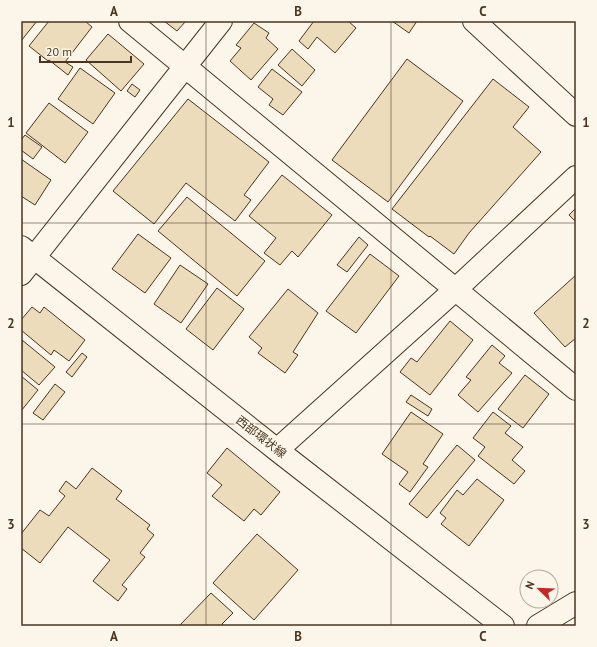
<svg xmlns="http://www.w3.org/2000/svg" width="597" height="647" font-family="'PT Sans','Noto Sans JP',sans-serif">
	<rect width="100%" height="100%" fill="#fbf6e9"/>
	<path fill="#ecdcbc" stroke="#4a3520" d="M21,21H37L21,41Z
		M49,21H85L92,27L65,62L73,67L68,75L49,60L48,61L29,46Z
		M164,21H186L177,31Z
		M314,21H348L356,28L335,53L317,37L308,49L299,41Z
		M392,21H417L409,33Z
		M254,23L269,33L266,38L278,49L251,80L230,61L241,48L236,45Z
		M108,34L144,64L121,91L86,60Z
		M292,49L315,70L302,86L278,65Z
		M407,59L463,101L388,202L332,160Z
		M80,68L115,93L93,124L58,99Z
		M272,69L302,92L283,115L269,105L273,99L258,87Z
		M493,79L529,107L513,127L541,152L469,233L454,254L430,236L429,237L392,209Z
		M132,84L140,90L135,97L127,91Z
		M188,99L269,162L244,195L251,200L235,221L186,183L154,224L113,191Z
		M49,103L88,132L65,163L26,133Z
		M25,135L42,147L33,159L21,150V140Z
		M21,159L51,180L35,205L21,196Z
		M282,175L332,215L298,257L292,251L280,265L264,253L276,238L249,216Z
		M187,197L265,261L237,296L158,231Z
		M576,208V222L569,215Z
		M138,234L171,258L145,293L112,269Z
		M359,237L368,245L347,272L337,265Z
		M370,254L399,276L356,333L326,311Z
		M180,265L208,284L181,323L154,304Z
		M576,275V338L565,347L534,313Z
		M217,288L244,309L213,350L186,329Z
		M288,289L318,313L293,352L298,355L285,373L258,353L262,348L249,337Z
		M32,307L40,313L44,307L85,340L69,361L54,350L51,355L21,330V320Z
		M450,321L473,340L430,395L400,372L411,358L417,362Z
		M22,340L55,367L39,385L21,370Z
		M492,345L505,356L499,363L512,373L478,412L458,395L471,380L466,377Z
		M82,353L87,357L72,377L66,372Z
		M525,375L549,394L523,428L498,409Z
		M21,376L38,390L21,411Z
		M55,384L65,392L43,420L33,413Z
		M411,395L432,409L428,416L406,402Z
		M411,412L443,434L423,464L428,467L410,492L399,484L408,472L382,454Z
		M493,412L511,426L505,433L523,447L512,460L525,471L514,484L478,456L485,447L473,438Z
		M457,445L475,460L427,518L409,504Z
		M227,448L280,492L261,515L254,509L244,521L212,496L222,485L207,473Z
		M92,468L122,491L116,499L150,525L147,529L154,535L140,553L145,557L122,585L127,589L118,601L93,581L110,560L68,527L40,563L21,548V534L40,510L49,516L65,496L59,491L66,481L76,489Z
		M477,479L504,500L469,546L441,524L446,518L440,513L457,490L463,495Z
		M257,534L298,570L254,620L213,583Z
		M211,593L233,613L222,624L224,626H179Z"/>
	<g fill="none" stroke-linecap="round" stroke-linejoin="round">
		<defs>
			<path id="minor" d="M130,21L576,389
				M474,21L576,115
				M21,247L277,450L503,626
				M21,274L221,21
				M277,450L456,289L576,177
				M538,626L576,603"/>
		</defs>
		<use href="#minor" stroke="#4a3520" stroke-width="24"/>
		<use href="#minor" stroke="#fbf6e9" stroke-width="22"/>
	</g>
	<path fill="none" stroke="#4a3520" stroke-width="1" stroke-opacity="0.55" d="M206,21V626M391,21V626M21,223H576M21,424H576"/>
	<g text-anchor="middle" stroke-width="3" stroke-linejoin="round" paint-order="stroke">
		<g font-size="12" fill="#4a3520" stroke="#fbf6e9">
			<text transform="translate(261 437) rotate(38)" y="4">西部環状線</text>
		</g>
	</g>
	<rect width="597" height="647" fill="none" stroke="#fbf6e9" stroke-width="44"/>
	<g transform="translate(539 589) rotate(293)"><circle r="19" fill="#fbf6e9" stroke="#b4a999"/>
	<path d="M0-3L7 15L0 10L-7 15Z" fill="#c62828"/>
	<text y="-6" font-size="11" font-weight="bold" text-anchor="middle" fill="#4a3520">N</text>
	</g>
	<path d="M40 56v6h91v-6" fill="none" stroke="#4a3520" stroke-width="2"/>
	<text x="46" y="56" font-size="12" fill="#4a3520" stroke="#fbf6e9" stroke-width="3" paint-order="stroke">20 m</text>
	<rect x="22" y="22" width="553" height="603" fill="none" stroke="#4a3520" stroke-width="1.5"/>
	<g font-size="13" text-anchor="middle" font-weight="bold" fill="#4a3520">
		<text x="114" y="16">A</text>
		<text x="298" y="16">B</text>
		<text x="483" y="16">C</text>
		<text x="11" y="127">1</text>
		<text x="586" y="127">1</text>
		<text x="11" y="328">2</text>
		<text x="586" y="328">2</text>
		<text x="11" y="529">3</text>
		<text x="586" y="529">3</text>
		<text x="114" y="641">A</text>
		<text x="298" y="641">B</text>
		<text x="483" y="641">C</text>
	</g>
</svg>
